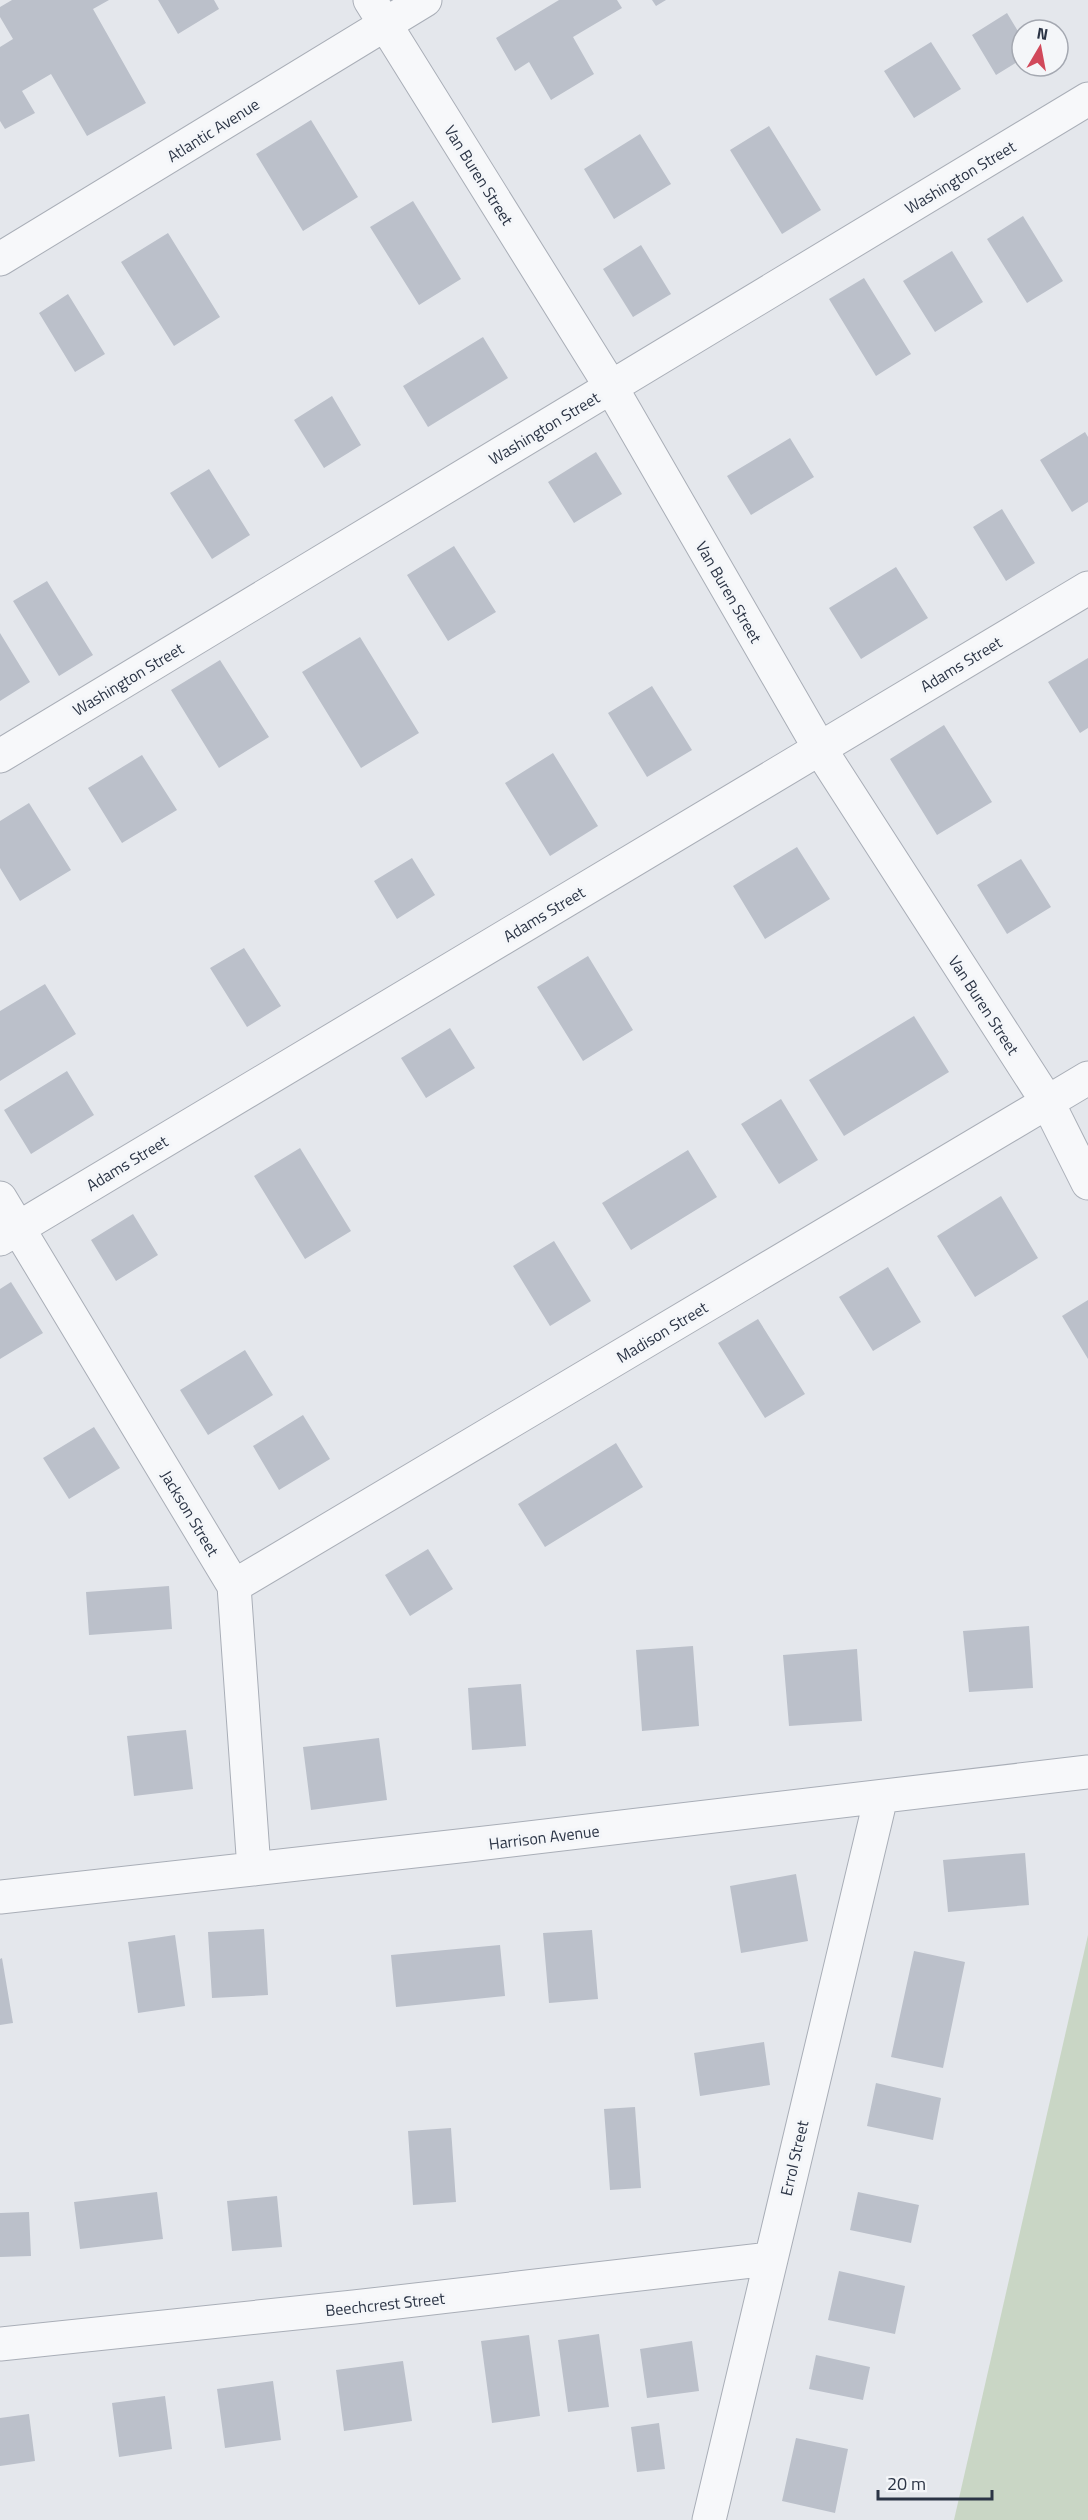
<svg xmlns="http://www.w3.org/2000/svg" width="1088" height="2520" font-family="'Titillium Web',sans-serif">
	<rect width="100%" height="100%" fill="#e4e7ec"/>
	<path fill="#c9d6c5" d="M1088,1935V2520H954Z"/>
	<path fill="#bbc0ca" d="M12,0H109L93,9L146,103L87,136L51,74L22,91L35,113L5,129L0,121V47L13,39L0,17V7Z
		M158,0H214L219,9L178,34Z
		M559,0H617L622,8L573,37L594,74L551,100L529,62L515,71L496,38Z
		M652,0H666L656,6Z
		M1007,13L1022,38V59L996,75L972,35Z
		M931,42L961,89L914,118L884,71Z
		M311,120L358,197L303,231L256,154Z
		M769,126L821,210L782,234L730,150Z
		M640,134L671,184L614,219L584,169Z
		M413,201L461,279L419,305L370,227Z
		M1023,216L1063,281L1027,303L987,239Z
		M168,233L220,317L174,346L121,262Z
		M641,245L671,294L633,317L603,269Z
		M952,251L983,302L935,332L903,281Z
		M864,278L911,354L876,376L829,299Z
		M68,294L105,354L75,372L39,313Z
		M483,337L508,378L428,427L403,386Z
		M332,396L361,445L324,468L294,420Z
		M1085,432L1088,437V502L1072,512L1040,460Z
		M790,438L814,477L751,515L727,476Z
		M596,452L622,494L574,523L548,482Z
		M209,469L250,535L212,559L170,493Z
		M1002,509L1035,563L1006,581L973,527Z
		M454,546L496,612L448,641L407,575Z
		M896,567L928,618L861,659L829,608Z
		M47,581L93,655L59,676L13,601Z
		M0,633L30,682L0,701Z
		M360,637L419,733L361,768L302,672Z
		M1088,658V728L1080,733L1048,682Z
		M220,660L269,737L219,768L171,690Z
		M652,686L692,750L647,777L608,713Z
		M944,725L992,802L937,835L890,759Z
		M553,753L598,826L550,856L505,783Z
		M142,755L177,810L122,843L88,788Z
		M29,803L71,870L20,901L0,868V821Z
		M797,847L830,899L765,939L733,886Z
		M412,858L435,895L397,919L374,881Z
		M1021,859L1051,907L1007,934L977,885Z
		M244,948L281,1006L247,1027L210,968Z
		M588,956L633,1030L583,1061L537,987Z
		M45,984L76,1034L0,1081V1011Z
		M914,1016L949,1072L844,1136L809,1080Z
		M450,1028L475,1068L426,1098L401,1058Z
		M67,1071L94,1115L31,1154L4,1110Z
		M781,1099L818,1160L779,1184L741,1124Z
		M300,1148L351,1231L305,1259L254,1176Z
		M688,1150L717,1197L631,1250L602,1203Z
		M1001,1196L1038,1258L975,1297L937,1236Z
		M133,1214L158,1255L116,1281L91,1240Z
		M554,1241L591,1301L550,1326L513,1266Z
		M888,1267L921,1322L873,1351L839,1297Z
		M11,1282L43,1333L0,1359V1289Z
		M1088,1300V1359L1062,1316Z
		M758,1319L805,1394L765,1418L718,1343Z
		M245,1350L273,1395L208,1435L180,1390Z
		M303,1415L330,1459L279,1490L253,1446Z
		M94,1427L120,1468L69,1499L43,1458Z
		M616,1443L643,1487L545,1547L518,1504Z
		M428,1549L453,1589L410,1616L385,1575Z
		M169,1586L172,1629L89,1635L86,1592Z
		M1029,1626L1033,1688L969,1692L963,1631Z
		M693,1646L699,1726L642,1731L636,1650Z
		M857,1649L862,1721L789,1726L783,1655Z
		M521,1684L526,1746L472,1750L468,1688Z
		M186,1730L193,1789L134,1796L127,1736Z
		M379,1738L387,1800L311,1810L303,1747Z
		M1025,1853L1029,1905L948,1912L943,1860Z
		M796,1874L808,1941L741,1953L730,1886Z
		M264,1929L268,1995L212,1998L208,1932Z
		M592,1930L598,1999L549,2003L543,1933Z
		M175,1935L185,2006L138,2013L128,1942Z
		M500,1945L505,1996L396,2007L391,1955Z
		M914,1951L965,1962L943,2068L891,2057Z
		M2,1958L13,2023L0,2025V1959Z
		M764,2042L770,2085L700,2096L694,2053Z
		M876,2083L941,2098L933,2140L867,2126Z
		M635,2107L641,2188L610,2190L604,2109Z
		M451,2128L456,2202L413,2205L408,2131Z
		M157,2192L163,2239L80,2249L74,2202Z
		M858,2192L919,2205L911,2243L850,2230Z
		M277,2196L282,2247L232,2251L227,2201Z
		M29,2212L31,2256L0,2257V2213Z
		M839,2271L905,2286L895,2334L828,2320Z
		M599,2334L609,2407L568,2412L558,2340Z
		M529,2335L540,2416L492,2423L481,2341Z
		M692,2341L699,2391L647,2398L640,2349Z
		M816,2355L870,2367L863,2400L809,2389Z
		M403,2361L412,2421L344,2431L336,2370Z
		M273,2381L281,2440L225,2448L217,2389Z
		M165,2396L172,2449L119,2457L112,2403Z
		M29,2414L35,2461L0,2466V2418Z
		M659,2423L665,2469L637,2472L631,2427Z
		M796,2438L848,2449L835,2513L782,2501Z"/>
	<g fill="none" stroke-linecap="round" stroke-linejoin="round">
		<defs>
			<path id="minor" d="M370,0L611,387L820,749L1048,1103L1088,1183
				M0,259L425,0
				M0,756L1088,99
				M0,1198L234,1586L254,1869
				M0,1239L1088,588
				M234,1586L1088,1078
				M0,1897L468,1845L1088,1772
				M0,2344L354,2307L770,2259
				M709,2520L881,1797"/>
		</defs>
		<use href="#minor" stroke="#a9aeb7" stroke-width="35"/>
		<use href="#minor" stroke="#f7f8fa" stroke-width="33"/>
	</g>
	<g text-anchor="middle" stroke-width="6" stroke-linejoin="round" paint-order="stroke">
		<g font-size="16" fill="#2b3445" stroke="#f4f6f9">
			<text transform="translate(213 130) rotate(-32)" y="6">Atlantic Avenue</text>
			<text transform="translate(479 175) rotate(58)" y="6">Van Buren Street</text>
			<text transform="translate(960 177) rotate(-31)" y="6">Washington Street</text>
			<text transform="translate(544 428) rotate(-31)" y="6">Washington Street</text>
			<text transform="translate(729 592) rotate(60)" y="6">Van Buren Street</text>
			<text transform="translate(961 664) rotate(-31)" y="6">Adams Street</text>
			<text transform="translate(128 679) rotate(-31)" y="6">Washington Street</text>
			<text transform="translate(544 914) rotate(-31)" y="6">Adams Street</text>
			<text transform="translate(984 1005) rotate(57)" y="6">Van Buren Street</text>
			<text transform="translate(127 1163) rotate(-31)" y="6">Adams Street</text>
			<text transform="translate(662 1332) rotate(-31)" y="6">Madison Street</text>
			<text transform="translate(190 1513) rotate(59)" y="6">Jackson Street</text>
			<text transform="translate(544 1837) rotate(-7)" y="6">Harrison Avenue</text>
			<text transform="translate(794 2158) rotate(-77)" y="6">Errol Street</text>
			<text transform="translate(385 2304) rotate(-6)" y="6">Beechcrest Street</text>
		</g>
	</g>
	<g transform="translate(1040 48) rotate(10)"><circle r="28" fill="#f4f6f9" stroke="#a4a8b1" stroke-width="1.5"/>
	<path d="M0-4.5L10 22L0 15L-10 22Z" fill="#d1495b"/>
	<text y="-9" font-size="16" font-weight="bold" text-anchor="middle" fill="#2b3445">N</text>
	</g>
	<path d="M878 2490v9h114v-9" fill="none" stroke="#2b3445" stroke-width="3"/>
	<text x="887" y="2490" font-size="18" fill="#2b3445" stroke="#f4f6f9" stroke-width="4.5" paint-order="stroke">20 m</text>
</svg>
